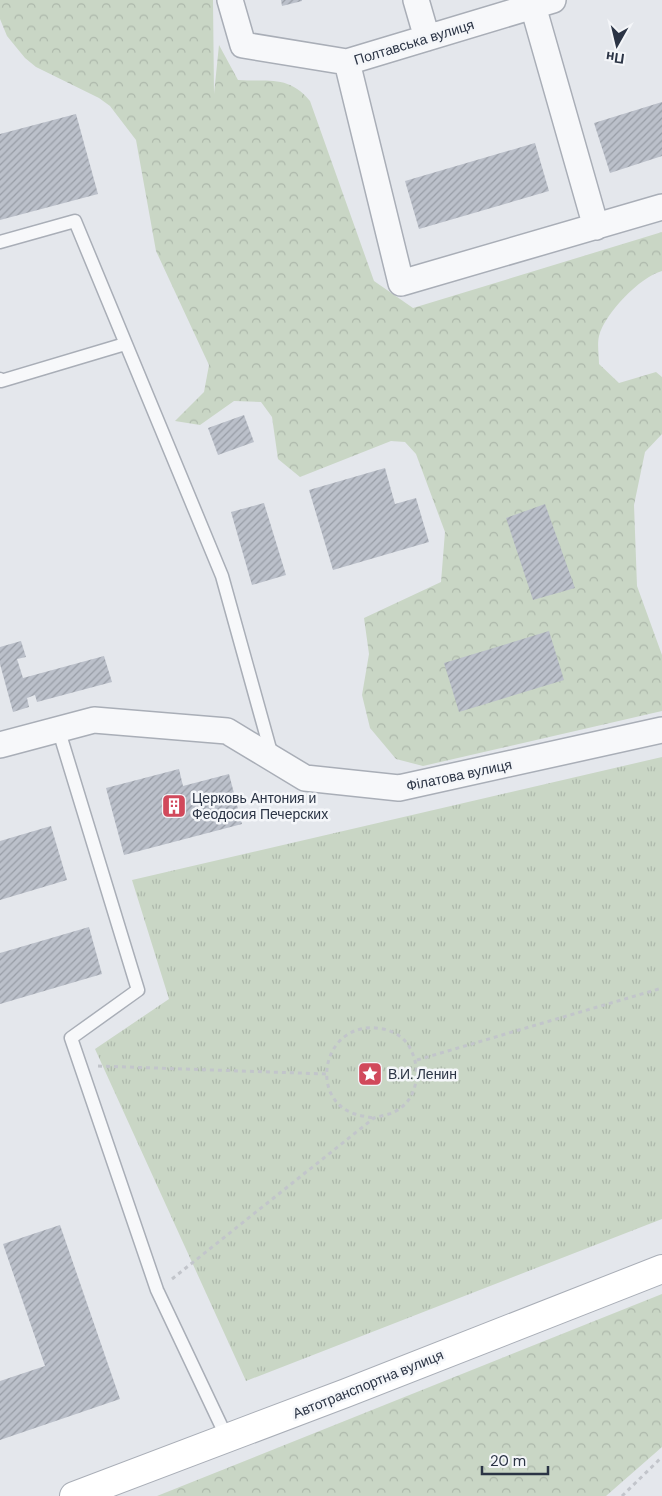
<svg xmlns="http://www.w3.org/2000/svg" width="662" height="1496" font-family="'DM Sans',sans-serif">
	<defs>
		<pattern id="forest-crowns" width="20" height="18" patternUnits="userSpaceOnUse" patternTransform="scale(1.25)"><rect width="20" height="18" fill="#c9d6c5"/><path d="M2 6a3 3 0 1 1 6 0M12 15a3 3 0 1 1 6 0" fill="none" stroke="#adb8ab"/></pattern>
		<pattern id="park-tufts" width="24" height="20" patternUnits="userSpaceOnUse" patternTransform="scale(1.25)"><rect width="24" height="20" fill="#c9d6c5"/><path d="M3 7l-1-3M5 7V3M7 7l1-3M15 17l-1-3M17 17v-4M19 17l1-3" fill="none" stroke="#adb8ab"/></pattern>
		<pattern id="building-hatch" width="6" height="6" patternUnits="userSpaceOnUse" patternTransform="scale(1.25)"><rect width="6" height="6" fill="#bbc0ca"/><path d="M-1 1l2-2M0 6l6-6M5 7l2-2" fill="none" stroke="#989da6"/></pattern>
	</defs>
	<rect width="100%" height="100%" fill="#e4e7ec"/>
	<path fill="url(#forest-crowns)" d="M0,0H213L214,94L219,45L238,80C269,82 289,75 310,101L374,281L413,308L662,232V271C640,277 605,313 599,336C597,344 599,355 599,364L619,383L656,372L662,377V434L645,452L634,505L637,586L662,655V711L423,766L396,759L370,728L362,695L369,654L364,618L441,582L445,532L416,454L405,442L391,441L300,477L278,459L272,417L261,402L234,401L200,425L175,421L204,392L209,365L156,251L136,140L110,106L99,98L36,67L25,58L7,36L0,19Z
		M662,1294V1447L606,1496H157Z"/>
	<path fill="url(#park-tufts)" d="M662,757V1219L246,1381L95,1049L169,999L132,880Z"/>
	<path fill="url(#building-hatch)" d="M281,0H302V1L282,6Z
		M662,102V156L610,173L594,123Z
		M76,114L98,194L0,220V134Z
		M535,143L549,191L419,229L405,181Z
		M244,415L254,442L218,455L208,428Z
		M385,468L395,504L416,498L429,542L333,570L309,490Z
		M264,503L286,575L252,585L231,512Z
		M545,504L575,588L533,600L506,518Z
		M549,631L564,680L459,712L444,663Z
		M21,641L26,657L17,659L23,678L104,656L112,682L37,702L35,695L27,698L29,707L13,712L0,664V647Z
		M179,769L183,786L229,774L242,824L124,855L106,788Z
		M51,826L67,880L0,900V841Z
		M89,927L102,974L0,1004V953Z
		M60,1225L120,1399L0,1440V1381L45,1366L3,1244Z"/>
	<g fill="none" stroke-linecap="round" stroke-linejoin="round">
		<defs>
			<path id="service" d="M0,242L75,221L222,576L272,756
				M0,379L1,381L125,344
				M58,728L138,990L71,1038L157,1290L227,1438"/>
			<path id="minor" d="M230,0L243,45L347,62L553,0
				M416,0L427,38
				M533,6L596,227
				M347,62L401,283L662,207
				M0,745L94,720L227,731L305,778L399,788L662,730"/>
			<path id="secondary" d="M74,1496L346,1393L662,1269"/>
		</defs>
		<use href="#service" stroke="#a9aeb7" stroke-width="15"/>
		<use href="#minor" stroke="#a9aeb7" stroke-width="28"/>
		<use href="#secondary" stroke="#a9aeb7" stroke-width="30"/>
		<path stroke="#c2c5cb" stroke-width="3" stroke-dasharray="4 4" stroke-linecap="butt" d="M417,1060L662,988
			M98,1066L327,1074
			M172,1279L374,1118C380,1116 387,1115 392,1113C418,1102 422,1070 410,1048C405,1038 394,1031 383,1029C324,1017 306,1098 355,1114C361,1116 368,1117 374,1118
			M622,1496L662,1457"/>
		<use href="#service" stroke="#f7f8fa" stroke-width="12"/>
		<use href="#minor" stroke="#f7f8fa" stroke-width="25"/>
		<use href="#secondary" stroke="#fff" stroke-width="28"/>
	</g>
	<defs>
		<symbol id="building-square" viewBox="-11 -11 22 22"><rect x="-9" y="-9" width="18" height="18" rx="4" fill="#d1495b" stroke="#f4f6f9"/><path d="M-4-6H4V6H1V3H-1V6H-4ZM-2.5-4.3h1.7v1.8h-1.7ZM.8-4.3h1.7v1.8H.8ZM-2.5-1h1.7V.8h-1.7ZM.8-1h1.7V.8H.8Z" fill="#fff"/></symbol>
		<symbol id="sight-square" viewBox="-11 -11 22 22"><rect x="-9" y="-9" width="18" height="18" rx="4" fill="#d1495b" stroke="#f4f6f9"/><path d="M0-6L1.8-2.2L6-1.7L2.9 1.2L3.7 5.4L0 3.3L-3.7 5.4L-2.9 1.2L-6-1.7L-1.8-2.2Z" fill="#fff"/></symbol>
	</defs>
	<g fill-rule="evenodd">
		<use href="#building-square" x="160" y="792" width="28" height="28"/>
		<use href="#sight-square" x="356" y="1060" width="28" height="28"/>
	</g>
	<g text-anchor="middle" stroke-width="5" stroke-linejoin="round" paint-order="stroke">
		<g font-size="14" fill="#2b3445" stroke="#f4f6f9">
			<text transform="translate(414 42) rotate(-17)" y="5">Полтавська вулиця</text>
			<text transform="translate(459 775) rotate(-12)" y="5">Філатова вулиця</text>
			<text transform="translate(368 1384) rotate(-22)" y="5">Автотранспортна вулиця</text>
		</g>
		<g font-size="14" fill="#2b3445" stroke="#f4f6f9" text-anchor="start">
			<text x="192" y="803">Церковь Антония и<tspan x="192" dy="16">Феодосия Печерских</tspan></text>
			<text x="388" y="1079">В.И. Ленин</text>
		</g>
	</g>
	<g transform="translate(617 45) rotate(188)" stroke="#f4f6f9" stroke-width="4" paint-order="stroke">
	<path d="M0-4L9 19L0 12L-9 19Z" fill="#2b3445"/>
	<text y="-8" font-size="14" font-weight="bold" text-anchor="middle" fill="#2b3445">Пн</text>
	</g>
	<path d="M482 1466v8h66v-8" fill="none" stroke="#2b3445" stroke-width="2.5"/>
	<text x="490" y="1466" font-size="15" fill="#2b3445" stroke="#f4f6f9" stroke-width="4" paint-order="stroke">20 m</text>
</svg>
